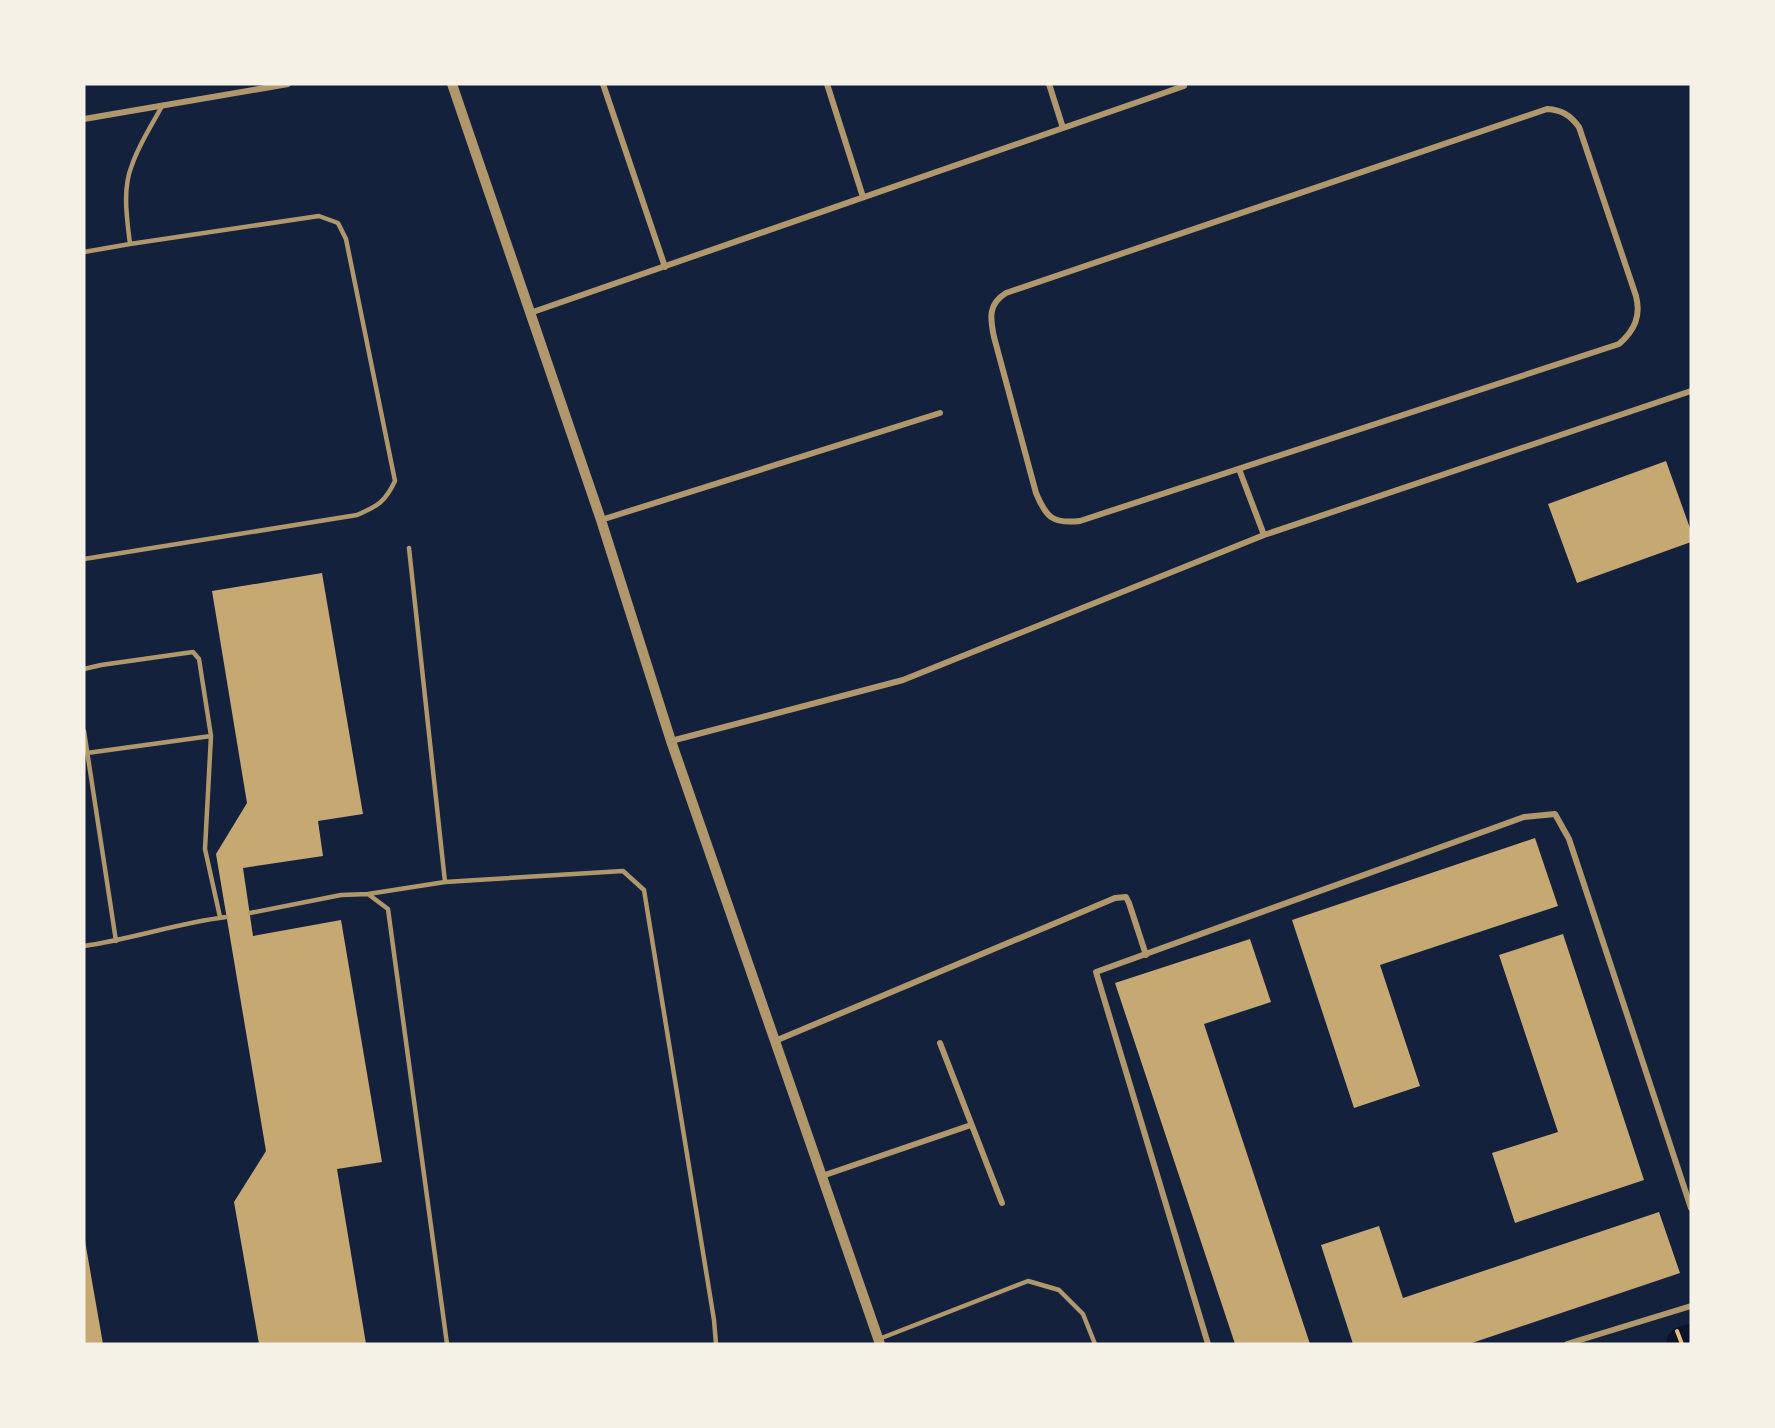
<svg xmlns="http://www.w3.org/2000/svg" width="1775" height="1428" font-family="Figtree,sans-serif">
	<rect width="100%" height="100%" fill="#14213d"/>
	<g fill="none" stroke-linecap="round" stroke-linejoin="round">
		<path stroke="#0b132b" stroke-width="36" d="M1684,1344L1691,1342"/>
	</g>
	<path fill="#c6a872" d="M1666,461L1691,531V542L1577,583L1548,504Z
		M322,573L363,814L318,821L323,856L243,868L253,936L341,920L382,1162L337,1169L366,1344H259L234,1202L266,1151L216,854L247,803L212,591Z
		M1535,838L1558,906L1380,965L1420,1086L1354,1108L1292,920Z
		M1563,934L1644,1180L1515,1223L1492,1153L1558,1132L1499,955Z
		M1250,939L1271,1002L1204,1024L1310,1344H1235L1115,983Z
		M1659,1212L1680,1273L1469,1344H1353L1321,1245L1379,1226L1403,1298Z
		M84,1241H85L103,1344H84Z"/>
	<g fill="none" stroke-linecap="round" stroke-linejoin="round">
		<path stroke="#e5c07b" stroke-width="4" d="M1677,1331L1682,1344"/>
		<path stroke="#b1986c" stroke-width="4.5" d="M84,252L130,244
			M409,548L445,882
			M84,559L357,515C378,506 385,502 395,481L346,239L338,223L319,216L130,244C127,219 122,189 132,165C139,144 152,125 162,106
			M84,669L101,665L193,652L199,659L211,736L205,849L220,917
			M84,731L116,941
			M87,753L211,736
			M368,894L445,882L623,871L644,890L714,1320L716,1344
			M250,913L341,895L368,894L388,909L447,1344
			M84,946C132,939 178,923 226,917
			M879,1339L1028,1281L1059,1290L1083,1314L1095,1344"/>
		<path stroke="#b1986c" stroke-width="6" d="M603,84L665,267
			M827,84L863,197
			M1049,84L1063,128
			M1547,109C1562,110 1570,115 1579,127L1636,296C1641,316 1635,330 1619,344L1080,521C1052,524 1046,517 1036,493L994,337C990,318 988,304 1006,293Z
			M84,119L288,84
			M530,313L1184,86
			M1239,469L1264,535
			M601,520L940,413
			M671,741L903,680L1264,535L1691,391
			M775,1041L1115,898L1126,897L1129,903L1146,955
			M940,1043L1002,1203
			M822,1176L971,1125
			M1208,1344L1096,972L1524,817L1555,814L1569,839L1691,1208
			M1567,1344L1691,1306"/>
		<path stroke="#b1986c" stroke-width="10" d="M452,84L601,520L671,741L880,1344"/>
	</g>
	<rect width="1775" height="1428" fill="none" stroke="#f6f1e7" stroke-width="171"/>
</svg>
